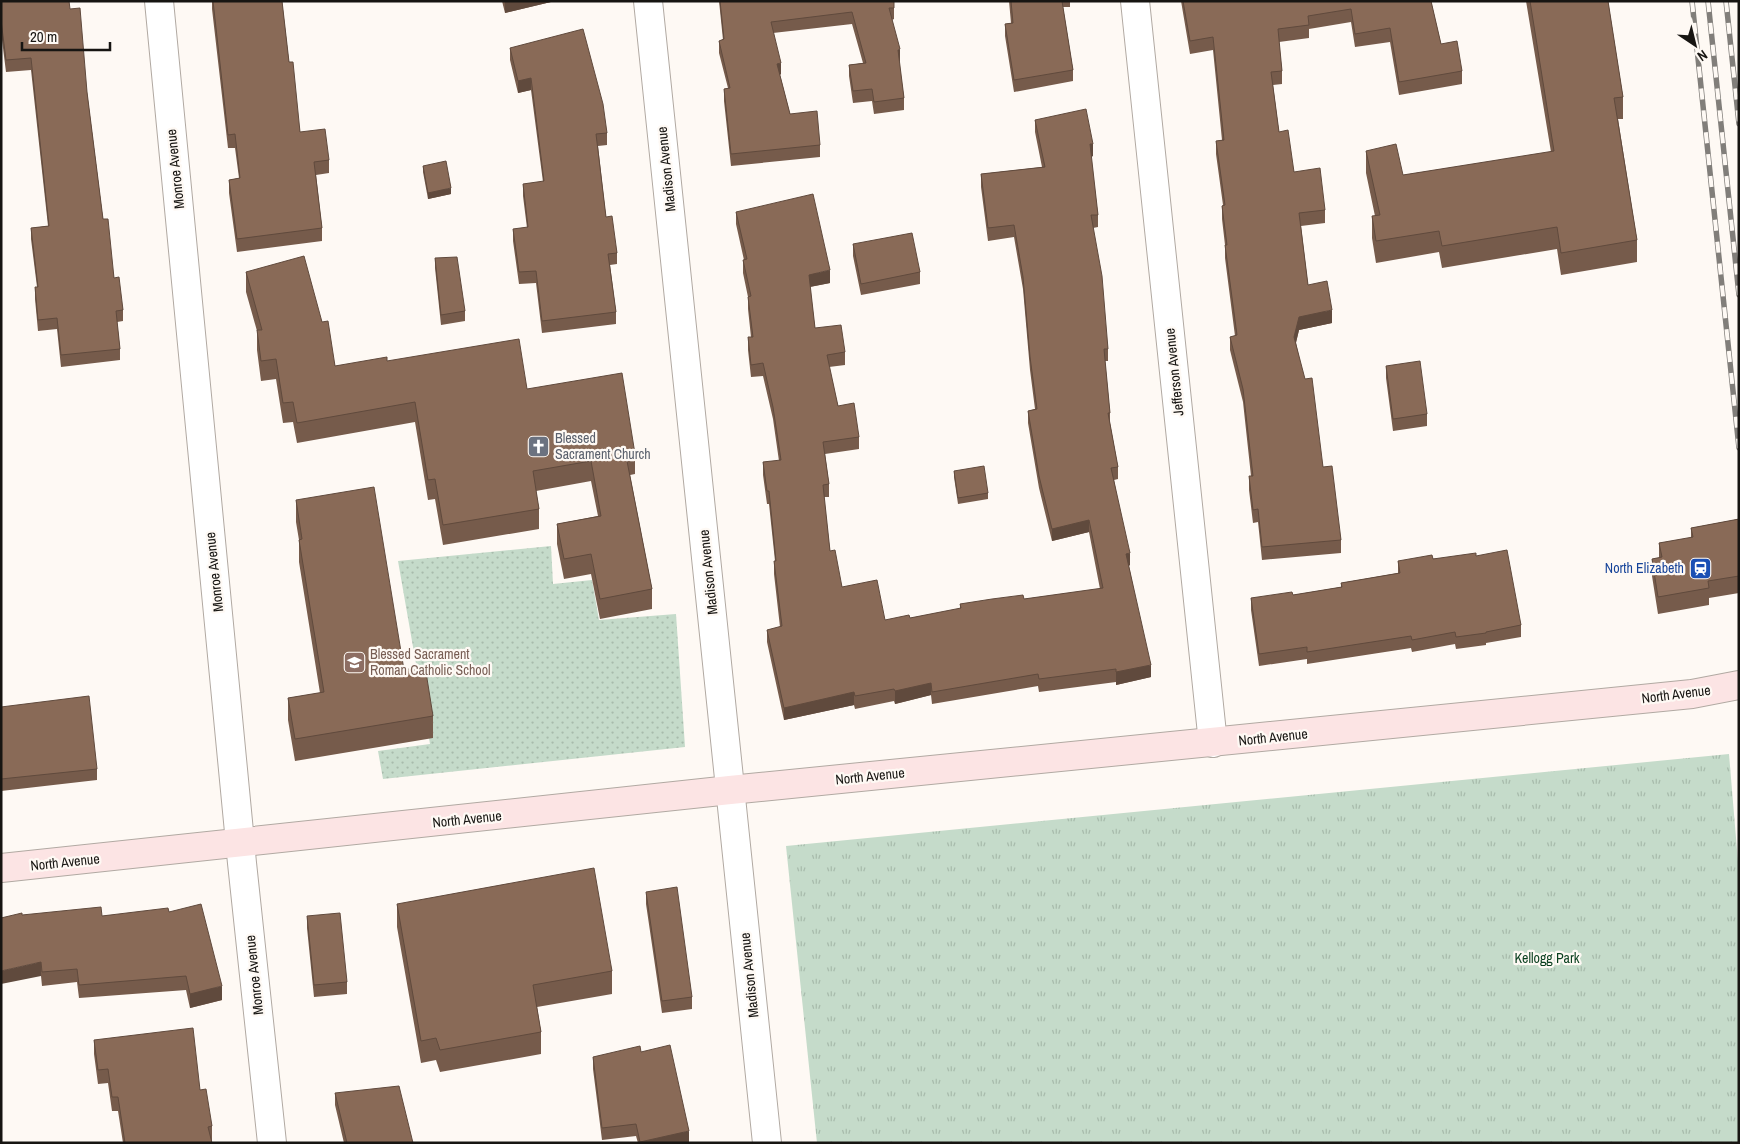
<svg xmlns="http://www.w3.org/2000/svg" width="1740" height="1144" font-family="'Archivo Narrow',sans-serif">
	<defs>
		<pattern id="grass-dots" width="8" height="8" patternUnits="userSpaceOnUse" patternTransform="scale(1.25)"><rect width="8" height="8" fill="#c5dbca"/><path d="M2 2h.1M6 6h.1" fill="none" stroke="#a8bbac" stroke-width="1.8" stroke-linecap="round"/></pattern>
		<pattern id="park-tufts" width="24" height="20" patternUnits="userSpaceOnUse" patternTransform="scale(1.25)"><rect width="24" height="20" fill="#c5dbca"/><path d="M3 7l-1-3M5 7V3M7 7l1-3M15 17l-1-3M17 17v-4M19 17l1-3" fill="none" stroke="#a8bbac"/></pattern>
	</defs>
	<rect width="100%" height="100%" fill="#fef9f4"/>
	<path fill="url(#grass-dots)" d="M551,546L553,584L592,580L599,620L676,614L685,747L383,779L378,751L430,744L398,561Z"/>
	<path fill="url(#park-tufts)" d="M1729,754L1739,874V1143H817L786,846Z"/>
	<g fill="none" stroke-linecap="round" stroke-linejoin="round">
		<defs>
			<path id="minor" d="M159,1L242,863L272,1143
				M648,1L767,1143
				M1135,1L1213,743"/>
			<path id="secondary" d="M1,868L730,790L1692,694L1739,685"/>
		</defs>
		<use href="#minor" stroke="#b1a9a2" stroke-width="30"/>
		<use href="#secondary" stroke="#b1a9a2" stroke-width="30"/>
		<use href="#minor" stroke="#fff" stroke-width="28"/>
		<use href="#secondary" stroke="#fce4e4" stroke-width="28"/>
		<defs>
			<path id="rail" d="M1692,1L1739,448
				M1708,1L1739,295
				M1726,1L1739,124"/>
		</defs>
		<use href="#rail" stroke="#817e7a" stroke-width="5.5"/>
		<use href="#rail" stroke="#fef9f4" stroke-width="4" stroke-dasharray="11" stroke-linecap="butt"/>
	</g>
	<path fill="#765b4b" d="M1,1L70,9L87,92L103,219L114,278L123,310V321L117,322L120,349V360L61,367L57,329L38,331L35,299V287H37L31,239V228L48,226L31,70L6,72L1,32Z
		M212,1H282L289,62L300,132L329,160V173L316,175L322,228V241L237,252L229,193V180L239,178L235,148H228L212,9Z
		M502,1H555L505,13Z
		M719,1H894V19L892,20L900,61H899L904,98V110L874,114L872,101L853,103L849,76V65L863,63L852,24L773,33L781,74L780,75L790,114L820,145V157L731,166L724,101V89L728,88L719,53V41L723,40Z
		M1009,1H1070V7H1063L1073,70V81L1014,92L1005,36V24L1011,23Z
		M1181,1H1431L1441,44L1462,71V84L1399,95L1390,42L1355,47L1351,22L1309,29V38L1279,42L1282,71V84L1273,85L1279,132L1294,172L1325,210V223L1301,226L1308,285L1332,323L1299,330L1296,343L1323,467L1341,540V553L1262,560L1258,522L1253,523L1249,490V476H1251L1243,402L1230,350V337L1235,336L1225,258V245L1222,219V206L1223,205L1216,154V141L1222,140L1213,50L1190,54Z
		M1526,1H1608L1623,97V119H1618L1637,240V262L1561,275L1557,249L1442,268L1439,252L1376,263L1372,238V216H1375L1366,173V151L1403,175L1551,152Z
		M510,48L607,133V145L598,146L606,217L617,253V264L610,265L616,312V324L542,333L536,283L519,284L513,241V229L527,228L523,196V184L543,182L531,90L518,93L510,60Z
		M1035,120L1093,156L1091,157L1098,215V227L1093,228L1108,349V361H1105L1110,413V423L1118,467V479L1114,480L1130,565L1129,566L1151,677L1116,685V682L1039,692L1038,686L932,704L931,695L895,704L894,701L855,709L854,705L784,720L767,642V630L780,627L774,574V561H775L769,504H767L763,475V462L779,461L773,419L763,376L751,377L748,350V337H751L748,309V297L743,273V260H744L736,224V212L830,283L810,287L815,328L845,352V365L829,367L838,406L859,437V449L825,454L829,484V497H824L830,551L842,587L885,620L910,618L960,609V604L1024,599L1100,589L1089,532L1052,541L1039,488L1028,423V411L1035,409L1030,370L1023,289L1014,237L988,241L981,187V174L1042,167L1035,132Z
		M423,166L451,194L428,199L423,172Z
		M853,244L920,272V284L861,295L853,256Z
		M435,258L465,311V321L441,325L435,268Z
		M246,272L322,322L335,366L387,361L527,389L635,454V474L630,475L652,589V609L600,619L591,574L564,579L557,544V524L598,516L591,481L536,491L539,509V529L443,545L435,499L428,500L415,422L297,443L293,422L283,423L276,379L261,381L257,350V331L246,292Z
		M1386,366L1427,414V426L1393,431L1386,378Z
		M954,471L988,493V499L958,504L954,477Z
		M296,500L433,716V738L295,761L288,720V698L320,693L299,562V540L296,522Z
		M1739,519V593L1709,598V605L1658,614L1652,576V559L1659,558V543L1691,538V528Z
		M1476,556L1521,625V637L1486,643V645L1456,649L1455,644L1412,652L1411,648L1307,664V659L1259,666L1251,610V598L1293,595L1341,587V583L1398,573V561Z
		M1,707L97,769V780L1,791Z
		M646,892L692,997V1009L662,1013L646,904Z
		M397,904L612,971V994L537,1007L541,1032V1054L440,1072L436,1060L421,1063L397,927Z
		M169,912L222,1000L190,1008L186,990L79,998L77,982L42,986L41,976L22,915L102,916Z
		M307,916L347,982V994L314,997L307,928Z
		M94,1040L200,1090L212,1126V1143H123L118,1111H112L108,1083L98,1084L94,1054Z
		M641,1052L689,1143H638L636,1136L602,1140L593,1069V1057Z
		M335,1093L413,1143H344L335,1105Z"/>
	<path fill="#604a3d" d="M505,1H555L505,13Z
		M900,49V61L898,62V50Z
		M781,63V74L777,75V64Z
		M531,78V90L518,93V81Z
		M1090,144H1093V156L1090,157Z
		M451,188V194L428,199V193Z
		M830,270V283L809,287V275Z
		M1332,310V323L1299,330L1294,350V337L1299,317Z
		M1089,520V532L1052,541V529Z
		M1130,553V565L1126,566V554Z
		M1151,665V677L1116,685V672Z
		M931,683V695L895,704V691Z
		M854,692V705L784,720V708Z
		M41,962V976L1,984V971Z
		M222,986V1000L190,1008V994Z
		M689,1131V1143H640V1142Z"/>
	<path fill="#896a57" stroke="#604a3d" d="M1,1H69L70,9L80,8L87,92L103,219H108L114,278L119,277L123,310L116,311L120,349L61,355L57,318L38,320L35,287H38L31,228L49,226L31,58L6,60L1,20Z
		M213,1H282L289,62H293L300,132L325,129L329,160L314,162L322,228L237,239L229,180L240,178L235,134L228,135Z
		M720,1H894V8H889L900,49L898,50L904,98L874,102L872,89L853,91L849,65L866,63L852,12L771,22L781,63L777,64L790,114L817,111L820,145L731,154L724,89L730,88L719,41L724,39Z
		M1011,1H1062L1073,70L1014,80L1005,24L1013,23Z
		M1183,1H1431L1441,44L1457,41L1462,71L1399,82L1390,28L1355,34L1351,9L1308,16L1309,25L1278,29L1282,71L1271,72L1279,132L1288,130L1294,172L1320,168L1325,210L1299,213L1308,285L1327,281L1332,310L1299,317L1294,337L1305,379L1312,378L1323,467L1332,466L1341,540L1262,547L1258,509L1253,510L1249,476H1253L1243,389L1230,337L1237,335L1225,245H1227L1222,206L1225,205L1216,141L1224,140L1213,37L1190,41Z
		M1530,1H1608L1623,97L1614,98L1637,240L1561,253L1557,227L1442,246L1439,231L1376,241L1372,216L1380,215L1366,151L1396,144L1403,175L1554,151Z
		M583,29L603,104L607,133L596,134L606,217L612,216L617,253L608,254L616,312L542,321L536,271L519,272L513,229L528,227L523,184L544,181L531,78L518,81L510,48Z
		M1086,109L1093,144H1090L1098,215H1091L1102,276L1108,349H1104L1110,413H1108L1118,467L1111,468L1130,553L1126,554L1151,665L1116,672V669L1039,679L1038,674L932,692L931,683L895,691L894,689L855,696L854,692L784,708L767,630L782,626L774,561H776L769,491H767L763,462L781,460L773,407L763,363L751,365L748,337H753L748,297L751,296L743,260L747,259L736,212L813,194L830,270L809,275L815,328L841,325L845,352L827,355L838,406L854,403L859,437L823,442L829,484L823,485L830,551L835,550L842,587L877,580L885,620L909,615L910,618L961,608L960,604L992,599L1023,595L1024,599L1103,588L1089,520L1052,529L1039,476L1028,411L1037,409L1030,357L1023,277L1014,225L988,228L981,174L1045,167L1035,120Z
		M446,161L451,188L428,193L423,166Z
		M912,233L920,272L861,284L853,244Z
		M304,256L322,322L328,321L335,366L387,357V361L519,339L527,389L622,373L635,454L626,456L652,589L600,599L591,554L564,559L557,524L601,516L591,461L533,471L539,509L443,525L435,479L428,480L415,402L297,423L293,402L283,403L276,359L261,361L257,330H262L246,272Z
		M457,257L465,311L441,315L435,258Z
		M1420,361L1427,414L1393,419L1386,366Z
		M984,466L988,493L958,498L954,471Z
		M374,487L404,670L425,666L433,716L295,739L288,698L324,692L299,540L302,539L296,500Z
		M1739,519V576L1708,581L1709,588L1658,597L1652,559L1662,557L1659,543L1693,537L1691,528Z
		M1507,550L1521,625L1486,632V633L1456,637L1455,632L1412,640L1411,636L1307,652V647L1259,654L1251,598L1292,592L1293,595L1342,587L1341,583L1400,573L1398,561L1432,555L1433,559L1476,553V556Z
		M89,696L97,769L1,779V707Z
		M594,868L612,971L533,985L541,1032L440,1050L436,1038L421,1041L397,904Z
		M677,887L692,997L662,1001L646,892Z
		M201,904L222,986L190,994L186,976L79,985L77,969L42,972L41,962L1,971V918L22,913V915L101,907L102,916L168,908L169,912Z
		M340,913L347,982L314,985L307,916Z
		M193,1028L200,1090L206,1089L212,1126L208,1127L212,1143H125L118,1097H112L108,1069L98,1070L94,1040Z
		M670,1045L689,1131L640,1142L636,1124L602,1128L593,1057L640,1046L641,1052Z
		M399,1086L413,1143H347L335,1093Z"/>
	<defs>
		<symbol id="church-square" viewBox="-11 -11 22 22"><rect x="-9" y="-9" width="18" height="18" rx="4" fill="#6b7280" stroke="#fef9f4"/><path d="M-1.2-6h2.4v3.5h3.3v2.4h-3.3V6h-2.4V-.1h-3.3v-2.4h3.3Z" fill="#fff"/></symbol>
		<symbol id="station-square" viewBox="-11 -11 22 22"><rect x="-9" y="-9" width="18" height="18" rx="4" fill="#1a4fb4" stroke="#fef9f4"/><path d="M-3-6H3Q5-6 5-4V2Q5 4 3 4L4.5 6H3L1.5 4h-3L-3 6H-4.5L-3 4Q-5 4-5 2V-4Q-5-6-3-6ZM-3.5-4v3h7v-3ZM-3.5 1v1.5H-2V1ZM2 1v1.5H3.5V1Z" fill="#fff"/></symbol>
		<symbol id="school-square" viewBox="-11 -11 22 22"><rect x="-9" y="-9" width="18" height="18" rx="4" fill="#8d6e63" stroke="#fef9f4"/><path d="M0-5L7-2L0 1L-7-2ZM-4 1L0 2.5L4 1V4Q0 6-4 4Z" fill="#fff"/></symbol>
	</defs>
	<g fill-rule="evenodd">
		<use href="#church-square" x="526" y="434" width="25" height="25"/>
		<use href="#station-square" x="1688" y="556" width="25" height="25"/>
		<use href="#school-square" x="342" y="650" width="25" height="25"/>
	</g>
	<g text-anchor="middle" stroke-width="4.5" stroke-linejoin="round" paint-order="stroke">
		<g font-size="14" fill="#171512" stroke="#fef9f4">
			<text transform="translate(175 169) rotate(-96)" y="5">Monroe Avenue</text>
			<text transform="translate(666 169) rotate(-96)" y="5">Madison Avenue</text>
			<text transform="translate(1174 372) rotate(-96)" y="5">Jefferson Avenue</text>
			<text transform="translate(214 572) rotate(-96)" y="5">Monroe Avenue</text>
			<text transform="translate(708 572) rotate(-96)" y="5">Madison Avenue</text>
			<text transform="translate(1676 694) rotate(-7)" y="5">North Avenue</text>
			<text transform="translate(1273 737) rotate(-6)" y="5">North Avenue</text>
			<text transform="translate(870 776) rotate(-6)" y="5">North Avenue</text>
			<text transform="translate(467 819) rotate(-6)" y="5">North Avenue</text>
			<text transform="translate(65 862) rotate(-6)" y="5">North Avenue</text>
			<text transform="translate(254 975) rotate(-96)" y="5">Monroe Avenue</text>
			<text transform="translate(749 975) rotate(-96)" y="5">Madison Avenue</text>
		</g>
		<g font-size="14" fill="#5b616d" stroke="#fef9f4" text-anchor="start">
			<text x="555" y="443">Blessed<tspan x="555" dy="16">Sacrament Church</tspan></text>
		</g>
		<g font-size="14" fill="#164399" stroke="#fef9f4" text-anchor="end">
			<text x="1684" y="573">North Elizabeth</text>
		</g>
		<g font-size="14" fill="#785e54" stroke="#fef9f4" text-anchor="start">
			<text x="370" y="659">Blessed Sacrament<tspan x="370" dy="16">Roman Catholic School</tspan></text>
		</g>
		<g font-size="14" fill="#093f1e" stroke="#fef9f4">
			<text x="1547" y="963">Kellogg Park</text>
		</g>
	</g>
	<rect width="1740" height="1144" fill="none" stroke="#171512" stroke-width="5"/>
	<g transform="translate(1695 45) rotate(145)" stroke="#fef9f4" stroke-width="4" paint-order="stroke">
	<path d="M0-4L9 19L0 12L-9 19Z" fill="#171512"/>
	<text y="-8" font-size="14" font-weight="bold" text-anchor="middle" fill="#171512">N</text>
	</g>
	<path d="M22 42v8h88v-8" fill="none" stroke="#171512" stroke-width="2.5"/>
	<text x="30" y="42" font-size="15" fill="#171512" stroke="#fef9f4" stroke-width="4" paint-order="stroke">20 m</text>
</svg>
